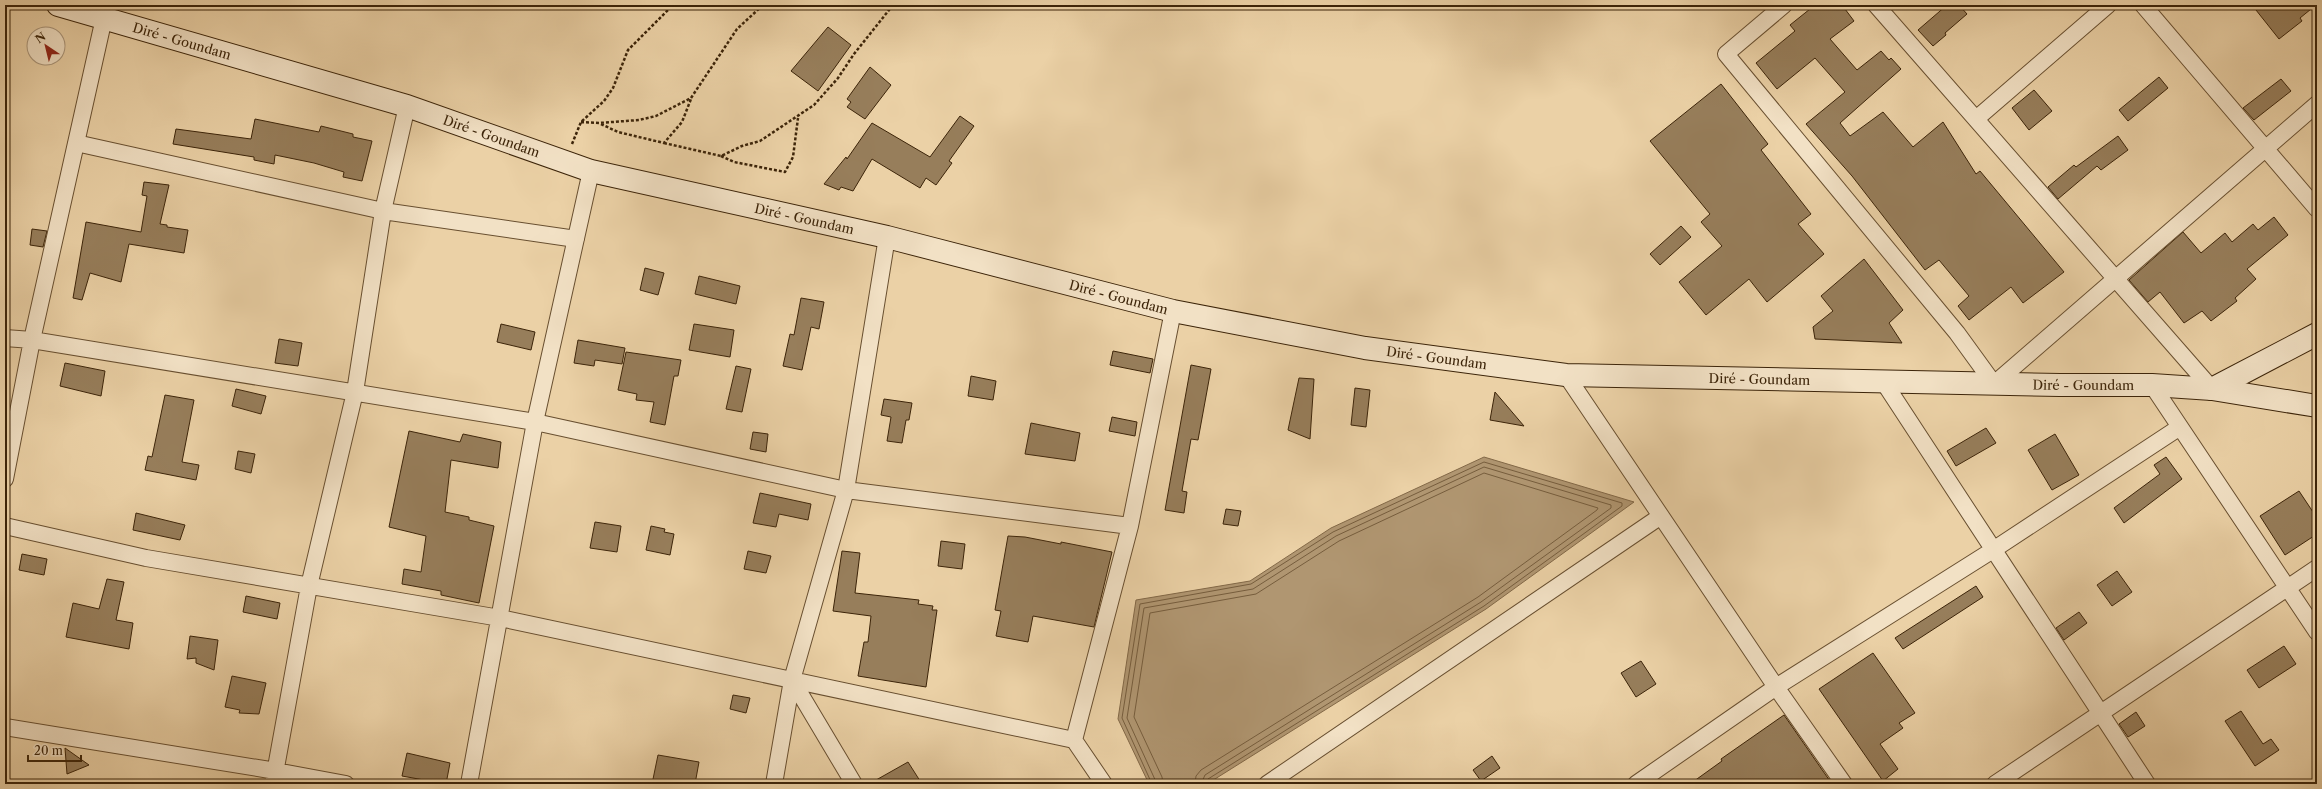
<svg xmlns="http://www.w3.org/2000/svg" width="2322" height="789" font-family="'Libre Caslon Text',serif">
	<rect width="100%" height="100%" fill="#ebd1a6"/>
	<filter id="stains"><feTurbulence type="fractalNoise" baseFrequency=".005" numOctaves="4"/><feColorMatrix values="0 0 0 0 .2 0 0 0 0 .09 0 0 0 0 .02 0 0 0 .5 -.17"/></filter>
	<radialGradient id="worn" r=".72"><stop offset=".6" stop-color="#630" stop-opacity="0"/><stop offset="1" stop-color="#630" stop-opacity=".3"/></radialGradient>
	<path fill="#b09671" stroke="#826847" d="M1484,457L1634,502L1486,609L1207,784H1149L1118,719L1136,600L1250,581L1331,528Z"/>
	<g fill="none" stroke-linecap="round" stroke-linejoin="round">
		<path stroke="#765d3d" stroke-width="1" d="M1152,784L1122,718L1140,604L1251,584L1333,532L1484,462L1622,503V506L1484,606L1208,779L1206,784
			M1157,784L1127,718L1144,608L1253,589L1336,536L1484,467L1611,505V508L1481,602L1205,775L1201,784
			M1163,784L1162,777L1134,717L1150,613L1256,594L1339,541L1484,473L1598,508L1597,510L1478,597L1201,770L1196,776L1195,784"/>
	</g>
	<path fill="#977e5b" stroke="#3c2409" d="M1815,5H1842L1854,21L1830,39L1857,70L1881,51L1889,60L1891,58L1901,69L1840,123L1850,136L1883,112L1913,147L1943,122L1976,174L1980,171L2064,272L2023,303L2011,287L1969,320L1958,306L1969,296L1939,260L1925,270L1852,176L1806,124L1845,92L1815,58L1777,89L1756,63L1795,31L1790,25Z
		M1947,5H1959L1967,14L1945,33L1946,35L1933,46L1918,30Z
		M2252,5H2316L2300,18L2302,21L2279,39Z
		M828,27L851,45L818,91L791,71Z
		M870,67L891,85L865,119L847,107L851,102L847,99Z
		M2159,77L2168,88L2128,121L2119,110Z
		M2281,79L2291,91L2254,120L2243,108Z
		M1721,84L1768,144L1761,150L1811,214L1798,224L1824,254L1767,302L1749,279L1706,315L1679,282L1722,246L1701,222L1710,214L1650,141Z
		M2034,90L2052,111L2029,130L2012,108Z
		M960,116L974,126L949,161L952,163L936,185L926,178L920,188L872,159L853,191L841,187L839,190L824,184L846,157L847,159L872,123L930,157Z
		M255,119L319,132L321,126L353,134V137L372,141L362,181L343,177L344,172L314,163L275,155L274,164L254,160V157L173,144L176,129L251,139Z
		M2118,136L2128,150L2101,170L2097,166L2058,199L2048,187L2074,165L2076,167Z
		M144,182L169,185L160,224L167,225V227L188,230L184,253L129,244L121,282L90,273L82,300L73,298L86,222L141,232L147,196L142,195Z
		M2274,217L2288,235L2247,269L2256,279L2235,298L2237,301L2211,321L2202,311L2184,323L2160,292L2148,302L2129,280L2183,232L2201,253L2225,233L2232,242L2253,224L2258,230Z
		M1681,226L1691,237L1660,265L1650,254Z
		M32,229L47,231L43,247L30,245Z
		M1864,259L1903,310L1889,323L1902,343L1815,339L1813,327L1833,311L1821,296Z
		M645,268L664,273L658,295L640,290Z
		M699,276L740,286L736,304L695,294Z
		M801,298L824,302L819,329L811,327L802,370L783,366L790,334L794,335Z
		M501,324L535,332L531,350L497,342Z
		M694,324L734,330L730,357L689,350Z
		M279,339L302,343L298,366L275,363Z
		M578,340L625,348L622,364L595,360L594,366L574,363Z
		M1113,351L1153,359L1150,373L1110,365Z
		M626,352L681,360L678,376H674L665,425L650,422L654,402L636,400L637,394L618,390Z
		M65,363L105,371L101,396L60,386Z
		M1191,365L1211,369L1198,440L1191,439L1182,491L1187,492L1184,513L1165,510Z
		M736,366L751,369L742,412L726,409Z
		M971,376L996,381L993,400L968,396Z
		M1299,378L1314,379L1310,439L1288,430Z
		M1355,388L1370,390L1366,427L1351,425Z
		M236,389L266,396L261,414L232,406Z
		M1495,392L1524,426L1490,420Z
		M165,395L194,400L182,462L199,465L196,480L145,470L148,456L152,457Z
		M884,399L912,403L909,420H906L902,443L887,441L891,417L881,415Z
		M1112,417L1137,422L1135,436L1109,431Z
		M1031,423L1080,433L1075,461L1025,454Z
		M1986,428L1996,443L1956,466L1947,451Z
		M409,431L460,442L463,434L501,442L498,468L451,460L445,512L469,517V520L494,526L479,603L441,595V591L402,584L404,569L421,572L426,536L389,527Z
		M753,432L768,434L766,452L750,449Z
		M2055,434L2079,475L2052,490L2028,450Z
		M238,451L255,454L251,473L235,469Z
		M2166,457L2182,479L2124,523L2114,508L2160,474L2154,465Z
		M2299,491L2317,518V534L2285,555L2260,516Z
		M760,493L811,504L808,520L779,514L776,527L753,523Z
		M1226,509L1241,511L1238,526L1223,524Z
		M136,513L185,525L180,540L133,530Z
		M595,522L621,526L617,552L590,548Z
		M651,526L665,529L664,532L674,534L670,555L646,550Z
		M1008,536L1025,537L1061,544V542L1112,552L1094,627L1033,616L1028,642L996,636L1001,611L995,610Z
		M941,541L965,544L962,569L938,566Z
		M748,551L771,556L766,573L744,569Z
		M842,551L860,553L855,593L919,600L918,604L933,606L932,610H937L926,687L858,676L864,642H868L871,616L833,611Z
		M22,554L47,559L44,575L19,570Z
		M2117,571L2132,592L2112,606L2097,585Z
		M107,579L124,582L116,620L133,623L129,649L66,637L73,603L99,609Z
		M1976,586L1983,597L1903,649L1895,638Z
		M246,596L280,603L277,619L243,612Z
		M2079,612L2087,623L2064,640L2056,628Z
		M190,636L218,640L214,670L196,663V658L187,659Z
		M2284,646L2296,664L2259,688L2247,670Z
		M1873,653L1915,713L1899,723L1903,728L1880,744L1898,769L1883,781L1819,689Z
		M1641,661L1656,684L1636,697L1621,673Z
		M232,676L266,683L259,714L239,713L240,710L225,707Z
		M733,695L750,698L746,713L730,709Z
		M2241,711L2263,744L2271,739L2279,750L2255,766L2225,721Z
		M2136,712L2145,726L2128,737L2119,724Z
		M1784,715L1832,784H1690L1722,761L1721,759Z
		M65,748L89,765L67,774Z
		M407,753L450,763L446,784L402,776Z
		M658,755L699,762L695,784H652Z
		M1492,756L1500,768L1481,781L1473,770Z
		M908,762L922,784H869Z"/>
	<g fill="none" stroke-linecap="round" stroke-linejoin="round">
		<defs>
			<path id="street" d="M1784,5L1726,54L1957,333L1994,384L2317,104
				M1876,5L2212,389
				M2143,5L2317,209
				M1976,119L2108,5
				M76,143L383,211L576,239
				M5,338L32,340L535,422L846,490L1130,526
				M1566,375L1776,687L1844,784
				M1883,381L2147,784
				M2152,385L2317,632
				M5,479L32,340L104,18
				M5,526L146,558L500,618L1074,740L1104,784
				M792,680L854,784
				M5,727L276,771L346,784
				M1074,740L1130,526L1173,311
				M273,784L309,586L355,392L383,211L407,106
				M469,784L535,422L591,171
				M774,784L792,680L846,490L887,237
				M1267,784L1661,516
				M1636,784L1776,687L1993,550L2180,427
				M1995,784L2317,568"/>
			<g id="secondary">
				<path id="s1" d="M58,5L407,106L591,171L887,237L1173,311L1365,348L1566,375L2060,385H2152L2212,389L2317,406"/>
				<path d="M2212,389L2317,334"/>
			</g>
		</defs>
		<use href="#street" stroke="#684f30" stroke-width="18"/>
		<use href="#secondary" stroke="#3c2409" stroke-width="24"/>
		<path stroke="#3c2409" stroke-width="2.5" stroke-dasharray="3 2" stroke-linecap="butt" d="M581,122L599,123L639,120L656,116L691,98L737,29L763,5
			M601,124L618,132L664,143L682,122L691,99
			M664,143L721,156L742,146L760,141L814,105L838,78L854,54L893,5
			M572,144L581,122L604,101L613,88L628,50L673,5
			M721,156L734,162L785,172L793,157L798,118"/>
		<use href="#street" stroke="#f2e1c5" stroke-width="16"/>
		<use href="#secondary" stroke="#f2e1c5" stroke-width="22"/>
	</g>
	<g text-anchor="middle" stroke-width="3.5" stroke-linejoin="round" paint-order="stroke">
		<g font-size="13" fill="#3c2409" stroke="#f2e1c5">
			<text dy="5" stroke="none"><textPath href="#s1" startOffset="129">Diré - Goundam</textPath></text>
			<text dy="5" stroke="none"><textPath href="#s1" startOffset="453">Diré - Goundam</textPath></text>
			<text dy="5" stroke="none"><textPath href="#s1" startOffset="777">Diré - Goundam</textPath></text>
			<text dy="5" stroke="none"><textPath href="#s1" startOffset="1101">Diré - Goundam</textPath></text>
			<text dy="5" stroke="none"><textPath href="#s1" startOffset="1425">Diré - Goundam</textPath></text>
			<text dy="5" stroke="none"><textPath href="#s1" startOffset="1749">Diré - Goundam</textPath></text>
			<text dy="5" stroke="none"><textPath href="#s1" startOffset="2073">Diré - Goundam</textPath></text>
		</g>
	</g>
	<rect width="2322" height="789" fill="none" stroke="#ebd1a6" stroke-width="20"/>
	<rect x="6" y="6" width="2310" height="777" fill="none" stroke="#3c2409" stroke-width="2"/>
	<rect x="10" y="10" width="2302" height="769" fill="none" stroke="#3c2409"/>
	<g transform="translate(46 46) rotate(325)"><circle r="19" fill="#f2e1c5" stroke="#a9957a"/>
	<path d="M0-3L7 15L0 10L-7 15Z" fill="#8f2418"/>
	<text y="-6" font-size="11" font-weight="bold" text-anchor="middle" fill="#3c2409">N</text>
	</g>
	<path d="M28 755v6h53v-6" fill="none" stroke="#3c2409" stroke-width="2"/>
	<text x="34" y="755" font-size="12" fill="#3c2409" stroke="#f2e1c5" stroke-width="3" paint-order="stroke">20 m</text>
	<rect width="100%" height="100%" filter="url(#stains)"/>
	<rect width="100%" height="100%" fill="url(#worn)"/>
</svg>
